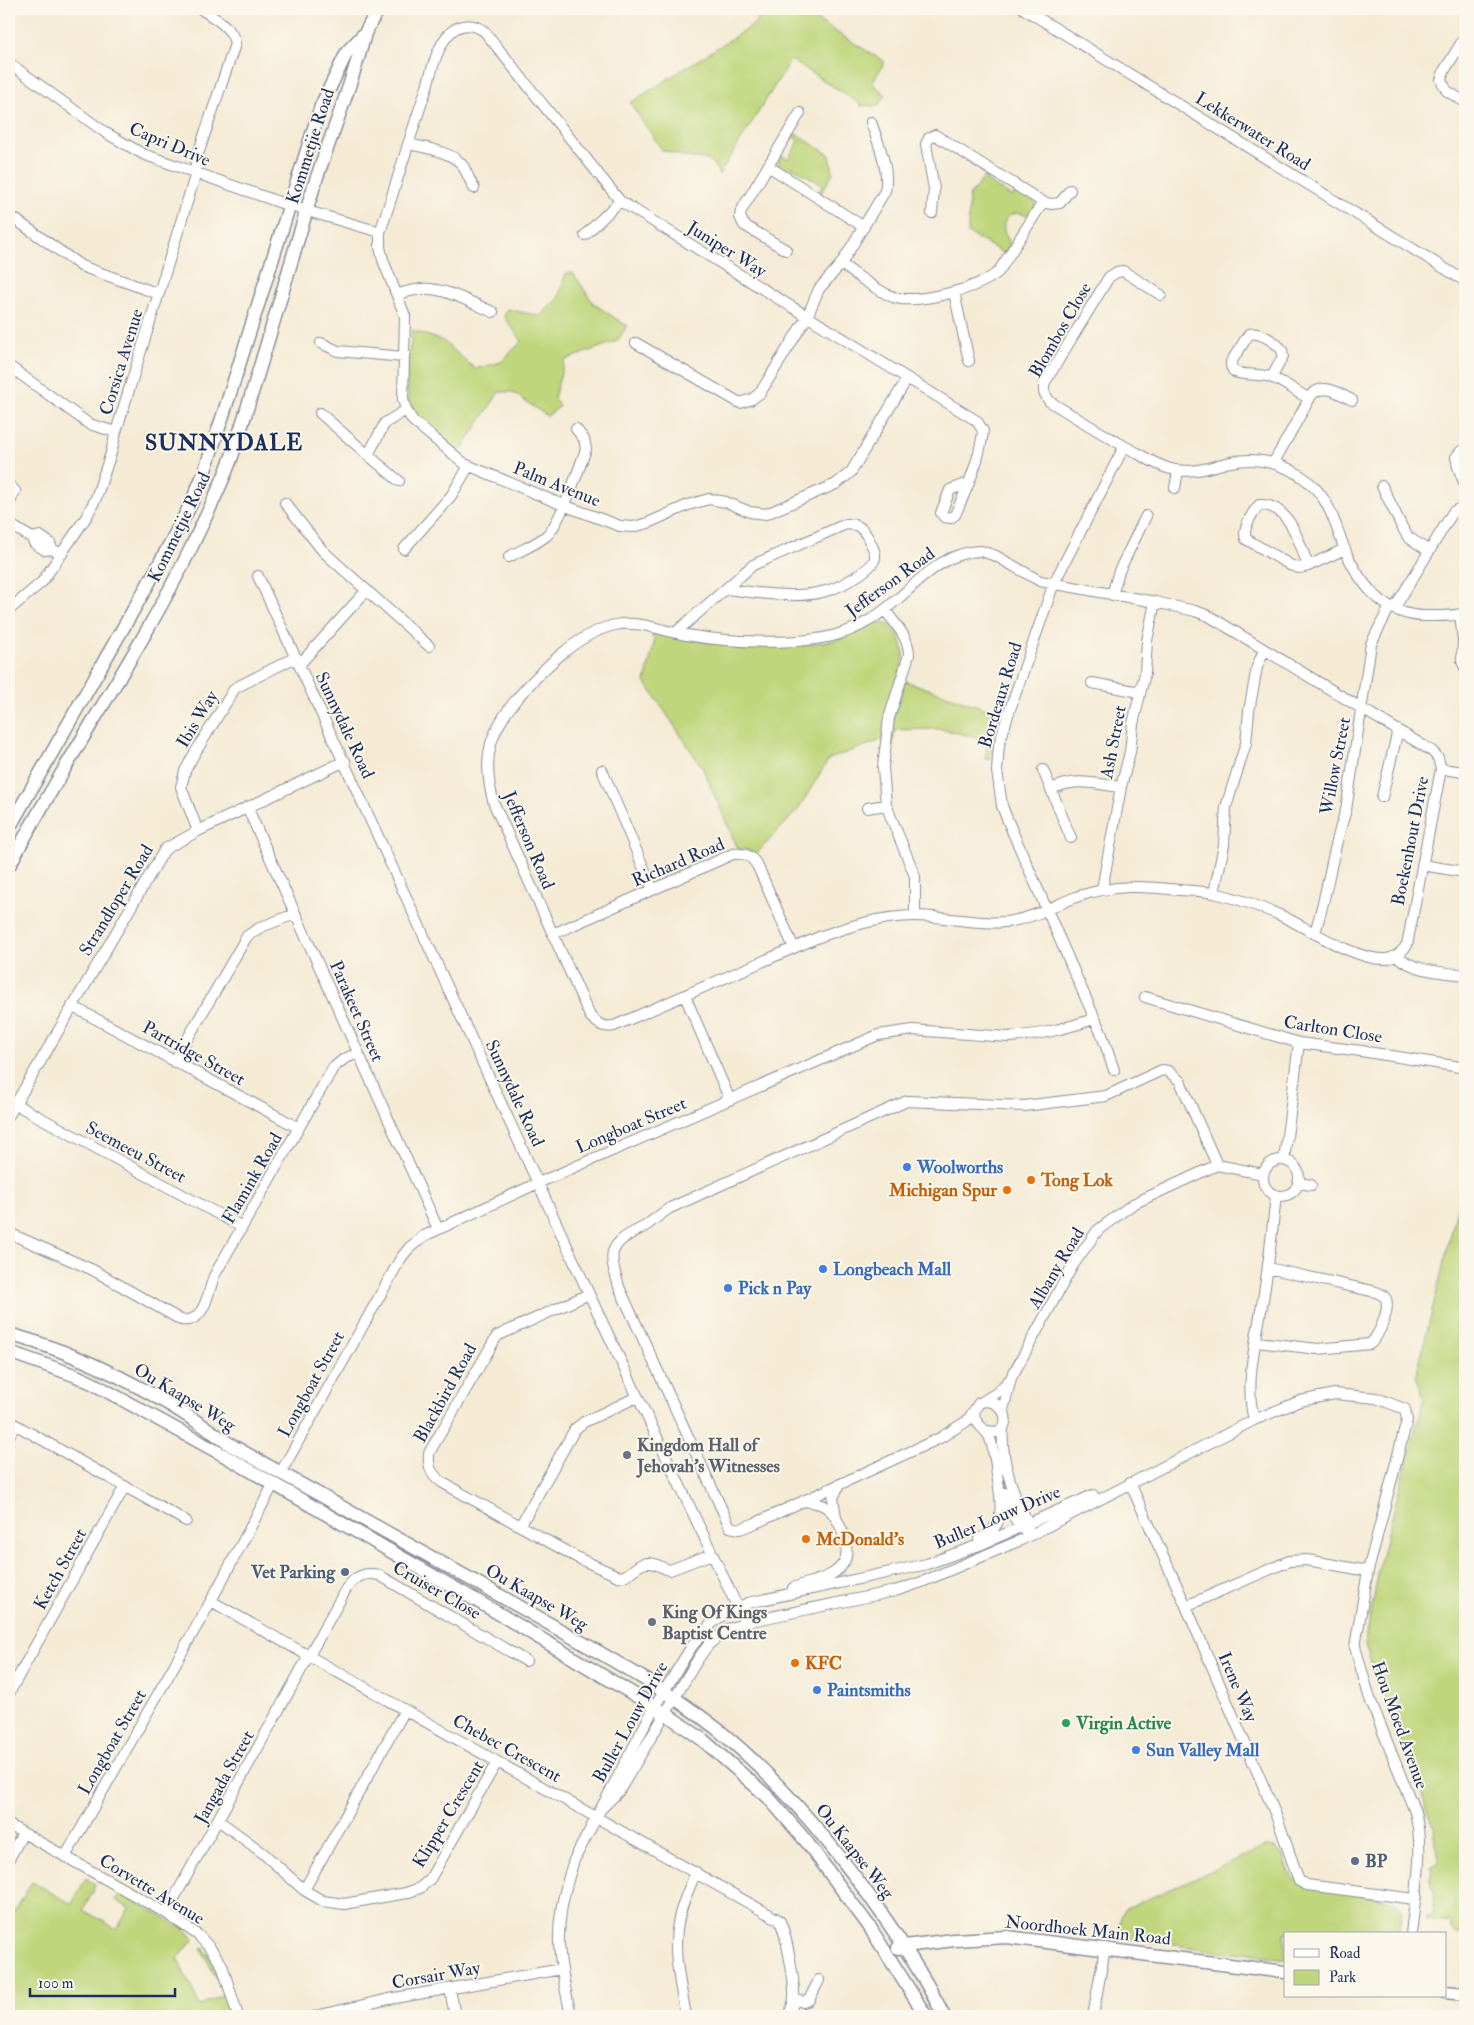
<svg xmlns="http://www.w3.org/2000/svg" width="1474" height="2025" font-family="'IM FELL Double Pica',serif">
	<rect width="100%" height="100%" fill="#fbf7ec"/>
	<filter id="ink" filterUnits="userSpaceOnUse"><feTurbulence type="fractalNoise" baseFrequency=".02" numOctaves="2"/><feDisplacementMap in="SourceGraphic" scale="10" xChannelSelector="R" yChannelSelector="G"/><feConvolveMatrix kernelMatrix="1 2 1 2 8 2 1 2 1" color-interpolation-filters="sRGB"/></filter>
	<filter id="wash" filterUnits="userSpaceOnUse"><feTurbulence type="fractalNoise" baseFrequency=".0096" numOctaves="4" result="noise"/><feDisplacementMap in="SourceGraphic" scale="20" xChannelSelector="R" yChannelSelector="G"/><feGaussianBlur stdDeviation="1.12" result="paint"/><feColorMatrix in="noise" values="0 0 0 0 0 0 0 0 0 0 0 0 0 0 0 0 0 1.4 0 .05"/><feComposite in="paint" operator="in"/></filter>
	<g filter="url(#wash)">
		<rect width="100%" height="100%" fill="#f5ebd5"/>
		<path fill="#bfd67b" stroke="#6d826c" d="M764,9H799L885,62L872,83L886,95L879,105L874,107L868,105L861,106L856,101L791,60L719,175C711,155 704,160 687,157C678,155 670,152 662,150L630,103L756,23Z
			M793,134H796L830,155L833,173L821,194L818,193L823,185L792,167L787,174L778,166L780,155L788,159L799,141L792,136Z
			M982,168L990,174L986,181L988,182L1012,197L1017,190L1034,200L1036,206L1028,217C1018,209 1001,215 1004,230C1004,235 1009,239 1010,244L1005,254L968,233L969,196L986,175L980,171Z
			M566,273H573L594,304L627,326L617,341L565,360L554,398L559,407L547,416L512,392H499L459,454C448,445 421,426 415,415C400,390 410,357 412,330L443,341L475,369L501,362L522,341L504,317L507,309L540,316L558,298Z
			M880,622C897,623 903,643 904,657L882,740L829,759L797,811L759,851L755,854L748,850L738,849L702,767L645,682L655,639L652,637L654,633L710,643L803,645L836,640Z
			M905,681L1002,714L995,736L991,760L985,759L988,740L941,729L895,730L893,748L890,747L893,719Z
			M1465,1177V1925L1460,1933H1456L1451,1928V1922L1426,1919V1916L1432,1915L1435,1892L1430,1876L1432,1872L1430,1867L1436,1865L1438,1861L1434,1827L1365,1646L1381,1558L1424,1398L1416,1376Z
			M1267,1846L1275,1847L1281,1854H1283L1291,1876L1298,1884L1396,1901L1402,1909L1400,1934H1285V1959L1244,1952L1242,1954L1130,1939C1116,1934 1118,1920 1125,1909Z
			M86,1878L95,1884L93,1892L83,1910L117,1929L129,1908L115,1900L120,1893L183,1928L195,1939L177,1958L200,2006L224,1994L201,1948L203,1947C220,1967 226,1991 232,2016H9V1907L15,1911L32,1882L72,1904Z"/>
		<path fill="#75a9e1" stroke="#486ca0" d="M1465,1306V1336L1458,1327L1461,1313Z"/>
	</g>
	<g filter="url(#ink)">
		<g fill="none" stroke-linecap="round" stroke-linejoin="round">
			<defs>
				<path id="minor" d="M1024,9L1465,281
					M1465,37L1444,71L1441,80L1447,91L1465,102
					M9,63L106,133L143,154L290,206L380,232
					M800,113L768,166L864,227
					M408,144C425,148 452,151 463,166C467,173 470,181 474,188
					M768,166L741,211L740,217L744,225L786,250
					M1043,202L1051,204L1060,203L1070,190
					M9,215L81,266L159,294
					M585,235L620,201
					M841,264C857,275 875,290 893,297C916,305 983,288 999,271L1043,202L935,135L929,138L926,144L934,189L932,213
					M954,292L969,361
					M398,294C405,292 414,290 421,289C445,287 471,303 493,312
					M1161,295L1123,271L1117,272L1109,277L1044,384V392L1049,401C1078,419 1107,437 1137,453C1147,459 1159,466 1171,469C1190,474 1208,468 1226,463C1254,456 1283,462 1305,479C1330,498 1334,522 1345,550C1360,584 1384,615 1424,616C1437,616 1452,617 1465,613
					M321,343L338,351L404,357
					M636,343L740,403L752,399L760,393L807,317L819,289L841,264L885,191C890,169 878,143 871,122
					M9,366L89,424L116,432
					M1272,377L1283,356L1282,350C1276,342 1259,331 1249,334L1231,362C1231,366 1231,369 1235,372C1240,375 1261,374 1270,377C1283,381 1296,392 1308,398
					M907,379L851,472L836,484L766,514L750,512L726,502L709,499L688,505L648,523L633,527L620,526L563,505L465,464L413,421L406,410L403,399L405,316L383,260L380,247V232C396,186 409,139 425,93C431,74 436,47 450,33C460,23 474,23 485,32L620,201L977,421L983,431C980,460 967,488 955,515L951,518L944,517L941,513L950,490L969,483
					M320,413L368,455
					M1465,450L1461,451L1456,457L1458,467L1465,485
					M1274,462L1312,394C1326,383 1338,393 1352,400
					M399,481L368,455L385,423L406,410
					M9,485L15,491L9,504
					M1382,486L1402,527L1408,537L1429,551
					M1175,488L1178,471
					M285,503L322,550L336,563L429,646
					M9,524L32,538L34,543L45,550L52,549L62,554
					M32,538L40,536L50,543L52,549
					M404,549L451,496L469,466
					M981,551L996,556L1040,581L1155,602L1195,611L1209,616L1432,751L1438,758L1441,769L1407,945C1402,952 1396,958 1386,959C1357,961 1309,929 1282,916C1261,907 1240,899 1218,894C1206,891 1193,891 1180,890C1141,886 1115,884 1076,897C1053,906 1030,920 1005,922C975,925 945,916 915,916C882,916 850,926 819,937L614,1026C603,1028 598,1024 590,1016L494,804C481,758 489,732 519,696C543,669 578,633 615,625C638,620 663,631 686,635C728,642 795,646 836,635C854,630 869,622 883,611C913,589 940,551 981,551Z
					M509,557C521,550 535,545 546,536C559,526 580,467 586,449L584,439L576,429
					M1308,566C1300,543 1289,503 1259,505C1252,513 1242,529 1246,539L1290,565L1299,568L1308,566L1345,549
					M258,576L589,1294L745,1623
					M1112,595L1119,571L1146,516
					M1394,609L1453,512L1465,506
					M9,610L42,582L87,516L96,498L111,453L116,432L196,173V160L235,44C233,27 214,18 201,9
					M885,610C895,624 909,637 909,655L889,718L883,767L886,805L915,876V916
					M1460,614L1463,640L1462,661L1465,668
					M675,633L753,565L846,524C858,524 861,527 867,536C870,543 876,550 875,558C873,569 840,587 829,590C802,600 755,593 726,589
					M299,665L366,591
					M1092,683L1140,692
					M1441,769L1465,772
					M602,770L653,890
					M1043,770L1071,838
					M1051,789C1078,777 1094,784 1121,787
					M1382,797L1398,730
					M247,807L438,1229
					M867,808L886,805
					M198,831L181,787L185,771L193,756L235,688L296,657
					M1422,865L1465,872
					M1102,889L1121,787L1130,752L1133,724L1145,673L1147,641L1155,602
					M1214,893L1224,845L1226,807L1246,743L1249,711L1257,667L1264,650
					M1315,932C1328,892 1332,850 1346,810L1371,644L1389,608
					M553,934L733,854C746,853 752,856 758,867L794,948
					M1397,956C1415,972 1443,972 1465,975
					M685,996L730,1100
					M1145,997L1299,1043L1361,1051L1460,1067
					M72,1006L299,1128
					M174,1062L247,936L261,927L295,914
					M1114,1070L1102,1035L1010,826L1002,806L997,771L999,745L1008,715L1054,583L1124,447
					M15,1104L242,1227
					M9,1115L165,849L198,831L345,761
					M1263 1178a18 18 0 1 1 36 0a18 18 0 1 1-36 0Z
					M1284,1160L1299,1043
					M1299,1183L1311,1185
					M9,1233L93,1270L181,1320C205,1324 208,1292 214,1276L333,1068L344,1059L358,1053
					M589,1294L497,1336L429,1453C428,1468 431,1474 443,1483L578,1558L620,1577C631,1576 636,1563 648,1563C655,1562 663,1569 670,1570L712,1554
					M1257,1342L1318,1349L1370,1344C1379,1336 1390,1310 1386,1299C1383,1294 1377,1292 1372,1291L1268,1268
					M985,1400L998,1392L1008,1381
					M975,1409C972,1423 983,1426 989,1436C994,1447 994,1461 998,1472
					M1003,1410L1011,1378L1073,1265L1098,1230L1133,1204L1217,1165L1263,1174
					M1254,1420C1244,1381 1257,1338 1263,1299C1269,1265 1272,1230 1276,1196
					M9,1421L186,1521
					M1003,1427C1001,1451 1008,1478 1017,1500C1020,1510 1029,1519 1028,1529
					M985,1431L997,1432C1017,1422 998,1394 979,1403L967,1421L940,1438L758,1522L740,1529L730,1527L619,1287C617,1277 610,1262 613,1252C618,1237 636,1232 647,1225C655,1219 662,1213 670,1208L907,1101L1024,1106L1106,1096L1162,1070L1168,1071L1180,1081L1217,1165
					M9,1436L15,1425
					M281,1472L401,1258L409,1248L424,1236L538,1183L878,1035L913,1030L1008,1037C1041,1035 1063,1029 1094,1019
					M1130,1483L1186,1606L1278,1820L1299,1881L1307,1885L1415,1899
					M1005,1493C1008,1505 1014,1522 1025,1530
					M836,1517L833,1498L839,1485
					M520,1526L575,1429L584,1422L637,1397
					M979,1539C1011,1526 999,1494 996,1467
					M793,1588C809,1581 834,1580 844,1562C852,1548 838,1515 826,1507C819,1502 811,1502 803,1501
					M211,1601L779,1920C786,1930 795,1983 794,1997C794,2004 791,2010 788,2016
					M1186,1606L1289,1561L1307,1560L1368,1571
					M9,1693L125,1486
					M600,1810L619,1791L698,1659L709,1644L728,1629L756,1620L895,1591L922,1582L1021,1540L1254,1420L1300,1401L1335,1394L1376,1398L1405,1409L1407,1420L1368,1571L1355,1647L1370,1699L1415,1812C1425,1851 1415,1895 1411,1934
					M218,1820L263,1853L304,1890L323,1901L344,1904L406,1893L420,1888L430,1879L497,1762
					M9,1825L166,1913L198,1935L210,1948L222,1965L238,2016
					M65,1857L211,1601L273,1485
					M9,1859L23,1833
					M304,1890L405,1710
					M166,1913L346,1589C355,1576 364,1572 379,1575L526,1661
					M450,1989L455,2016
					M794,1999L803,2002L809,2000L819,1980
					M316,2016L389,1999L562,1969
					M571,2016C567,1996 562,1976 560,1955C556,1922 564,1891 574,1860L655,1706L692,1646L711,1624L724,1614L748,1603L927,1564L982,1544L1093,1495
					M686,2016C681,1986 672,1954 678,1923C681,1905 689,1889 696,1872
					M1093,2016L1105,1948"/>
				<path id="major" d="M9,828L155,572L191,504L204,473L227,403L321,106L347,52L365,33L378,9
					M9,866C66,758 137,658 191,548C205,518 221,487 232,456C261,368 286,278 313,189C330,137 352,86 365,33
					M9,1334C89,1356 164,1397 231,1445C330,1501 430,1556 529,1612C592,1649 658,1683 716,1728C772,1773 819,1828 862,1886C892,1927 921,1970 944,2016
					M9,1352L74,1375L92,1383L225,1456L498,1613L665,1713L703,1740L768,1797L806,1841L869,1926L926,2016
					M898,1948L904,1946L954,1940L1007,1937L1285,1972
					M1445,1992L1465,1994"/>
			</defs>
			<use href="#minor" stroke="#888d9a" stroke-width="12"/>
			<use href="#major" stroke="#888d9a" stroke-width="15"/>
			<use href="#minor" stroke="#fff" stroke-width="10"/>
			<use href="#major" stroke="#fff" stroke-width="12"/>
		</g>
	</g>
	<g fill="#3f7fe0" stroke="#fbf7ec" stroke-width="2">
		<circle cx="907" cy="1167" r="5"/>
		<circle cx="823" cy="1269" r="5"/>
		<circle cx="728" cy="1288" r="5"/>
		<circle cx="817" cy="1690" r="5"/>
		<circle cx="1136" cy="1750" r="5"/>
	</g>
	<g fill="#e8710a" stroke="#fbf7ec" stroke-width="2">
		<circle cx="1031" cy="1180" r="5"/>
		<circle cx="1007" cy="1190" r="5"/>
		<circle cx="806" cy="1539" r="5"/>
		<circle cx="795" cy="1663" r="5"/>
	</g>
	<g fill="#6b7280" stroke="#fbf7ec" stroke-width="2">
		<circle cx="627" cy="1455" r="5"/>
		<circle cx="652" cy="1622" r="5"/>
	</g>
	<g fill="#5c6f8a" stroke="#fbf7ec" stroke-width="2">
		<circle cx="345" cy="1572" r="5"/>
		<circle cx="1355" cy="1861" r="5"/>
	</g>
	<circle fill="#2e9e5b" stroke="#fbf7ec" stroke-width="2" cx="1066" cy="1723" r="5"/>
	<g text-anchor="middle" stroke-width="4" stroke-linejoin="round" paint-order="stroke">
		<g font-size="18" fill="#1b2f5e" stroke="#fbf7ec">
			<text transform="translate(1253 131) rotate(32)" y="6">Lekkerwater Road</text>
			<text transform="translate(170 144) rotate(23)" y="6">Capri Drive</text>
			<text transform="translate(310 146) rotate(-72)" y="6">Kommetjie Road</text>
			<text transform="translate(727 249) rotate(32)" y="6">Juniper Way</text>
			<text transform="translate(1060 330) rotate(-60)" y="6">Blombos Close</text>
			<text transform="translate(121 362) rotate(-73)" y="6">Corsica Avenue</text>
			<text transform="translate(557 484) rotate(22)" y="6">Palm Avenue</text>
			<text transform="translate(179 527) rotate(-64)" y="6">Kommetjie Road</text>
			<text transform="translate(890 582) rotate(-36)" y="6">Jefferson Road</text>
			<text transform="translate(1000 695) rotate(-73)" y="6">Bordeaux Road</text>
			<text transform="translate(197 719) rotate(-59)" y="6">Ibis Way</text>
			<text transform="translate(345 725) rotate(65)" y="6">Sunnydale Road</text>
			<text transform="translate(1113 742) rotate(-79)" y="6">Ash Street</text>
			<text transform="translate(1335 766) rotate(-79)" y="6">Willow Street</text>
			<text transform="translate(529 840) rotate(67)" y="6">Jefferson Road</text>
			<text transform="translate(1410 841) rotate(-79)" y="6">Boekenhout Drive</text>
			<text transform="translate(678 862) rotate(-23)" y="6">Richard Road</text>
			<text transform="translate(116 900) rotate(-59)" y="6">Strandloper Road</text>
			<text transform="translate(357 1011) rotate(66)" y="6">Parakeet Street</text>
			<text transform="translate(1333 1029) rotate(9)" y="6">Carlton Close</text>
			<text transform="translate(194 1053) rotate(29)" y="6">Partridge Street</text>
			<text transform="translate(515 1093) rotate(65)" y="6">Sunnydale Road</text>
			<text transform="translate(631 1125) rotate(-23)" y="6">Longboat Street</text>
			<text transform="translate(136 1152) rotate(28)" y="6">Seemeeu Street</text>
			<text transform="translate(252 1178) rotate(-60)" y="6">Flamink Road</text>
			<text transform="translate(1056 1268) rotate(-59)" y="6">Albany Road</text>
			<text transform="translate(311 1384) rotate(-61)" y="6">Longboat Street</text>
			<text transform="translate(445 1393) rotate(-61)" y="6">Blackbird Road</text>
			<text transform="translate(185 1397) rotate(31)" y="6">Ou Kaapse Weg</text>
			<text transform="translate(997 1517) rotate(-23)" y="6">Buller Louw Drive</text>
			<text transform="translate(60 1569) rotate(-61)" y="6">Ketch Street</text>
			<text transform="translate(437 1590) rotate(30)" y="6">Cruiser Close</text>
			<text transform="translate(537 1597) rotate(30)" y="6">Ou Kaapse Weg</text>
			<text transform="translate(1238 1687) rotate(67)" y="6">Irene Way</text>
			<text transform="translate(630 1722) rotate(-61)" y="6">Buller Louw Drive</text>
			<text transform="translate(1400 1725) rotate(70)" y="6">Hou Moed Avenue</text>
			<text transform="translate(112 1742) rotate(-60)" y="6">Longboat Street</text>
			<text transform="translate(507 1748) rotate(29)" y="6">Chebec Crescent</text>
			<text transform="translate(224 1777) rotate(-61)" y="6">Jangada Street</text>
			<text transform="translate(448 1814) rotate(-59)" y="6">Klipper Crescent</text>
			<text transform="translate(855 1851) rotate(52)" y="6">Ou Kaapse Weg</text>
			<text transform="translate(152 1889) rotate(31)" y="6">Corvette Avenue</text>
			<text transform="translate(1088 1930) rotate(6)" y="6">Noordhoek Main Road</text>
			<text transform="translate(436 1975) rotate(-10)" y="6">Corsair Way</text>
		</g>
		<g font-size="18" font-weight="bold" fill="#366cbe" stroke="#fbf7ec" text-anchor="start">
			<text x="917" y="1173">Woolworths</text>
			<text x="833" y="1275">Longbeach Mall</text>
			<text x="738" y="1294">Pick n Pay</text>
			<text x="827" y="1696">Paintsmiths</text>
			<text x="1146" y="1756">Sun Valley Mall</text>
		</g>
		<g font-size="18" font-weight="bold" fill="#c56008" stroke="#fbf7ec" text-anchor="start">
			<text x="1041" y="1186">Tong Lok</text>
			<text x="997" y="1196" text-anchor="end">Michigan Spur</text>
			<text x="816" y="1545">McDonald's</text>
			<text x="805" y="1669">KFC</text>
		</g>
		<g font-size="18" font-weight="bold" fill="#5b616d" stroke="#fbf7ec" text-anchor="start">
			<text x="637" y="1451">Kingdom Hall of<tspan x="637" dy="21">Jehovah's Witnesses</tspan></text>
			<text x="662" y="1618">King Of Kings<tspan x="662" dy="21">Baptist Centre</tspan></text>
		</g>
		<g font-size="18" font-weight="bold" fill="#4e5e75" stroke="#fbf7ec" text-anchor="end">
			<text x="335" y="1578">Vet Parking</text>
			<text x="1365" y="1867" text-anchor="start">BP</text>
		</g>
		<g font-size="18" font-weight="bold" fill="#27864d" stroke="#fbf7ec" text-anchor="start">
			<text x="1076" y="1729">Virgin Active</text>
		</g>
		<g font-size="22" font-weight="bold" letter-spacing="1" fill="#1b2f5e" stroke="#fbf7ec">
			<text x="224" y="450">SUNNYDALE</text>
		</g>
	</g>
	<rect width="1474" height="2025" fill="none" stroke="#fbf7ec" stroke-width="30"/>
	<rect x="1284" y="1932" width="162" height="65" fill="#fbf7ec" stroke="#a1a7b3"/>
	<rect x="1294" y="1949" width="25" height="8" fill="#ffffff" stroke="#a1a7b3"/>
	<text x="1329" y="1958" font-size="15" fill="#1b2f5e">Road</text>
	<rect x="1294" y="1970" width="25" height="15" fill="#bfd67b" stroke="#a1a7b3"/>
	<text x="1329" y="1982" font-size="15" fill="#1b2f5e">Park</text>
	<path d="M30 1988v8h145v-8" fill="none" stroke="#1b2f5e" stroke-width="2.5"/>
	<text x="38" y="1988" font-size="15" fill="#1b2f5e" stroke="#fbf7ec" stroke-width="4" paint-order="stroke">100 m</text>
</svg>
